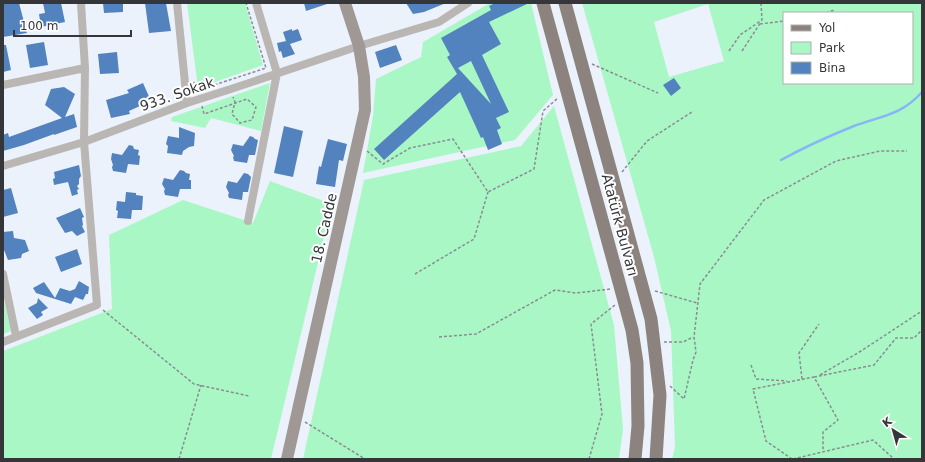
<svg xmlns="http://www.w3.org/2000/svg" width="925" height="462" font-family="'DejaVu Sans',sans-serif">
	<rect width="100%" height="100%" fill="#ebf2fb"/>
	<path fill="#aaf7c6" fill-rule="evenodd" d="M187,3H245L263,65L198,88Z
		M490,3H531L553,95L515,140L363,173L373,116L376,79L421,57L423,42Z
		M582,3H922V459H672L675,447L671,331L654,257ZM708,4L724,61L669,77L654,22ZM784,13H912V83H784Z
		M270,83L261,131L211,118L205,128L171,121L172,117Z
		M554,106L614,325L623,429L619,459H303L364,180L521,146Z
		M270,181L332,204L271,459H4L3,453V351L112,309L109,235L183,200L253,223Z
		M3,296L11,331L3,334Z"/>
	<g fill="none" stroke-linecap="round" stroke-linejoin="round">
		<path stroke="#86b6f6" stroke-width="2.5" d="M781,160C805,147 829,136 854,126C881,116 902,115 922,92"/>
	</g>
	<path fill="#5283be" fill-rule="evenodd" d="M3,3H19L27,33L3,37Z
		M43,3H61L65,22L41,27L39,14L45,13Z
		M103,3H123V12L104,13Z
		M145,3H166L171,31L149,33Z
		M304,3H327V4L306,11Z
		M406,3H446L424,12L413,14Z
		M495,3H529L489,22L501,44L482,55L509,112L496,118L501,128L497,130L502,144L488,150L483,137L481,138L460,92L384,160L374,149L457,74L447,57L450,55L441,38L491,10L489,6ZM471,61L491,104L458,68Z
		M292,29V31L298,29L302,40L290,44L295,54L283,58L281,51L279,52L277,43L286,41L283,32Z
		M44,42L48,65L30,68L26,45Z
		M3,45H6L11,70L3,72Z
		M396,45L402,60L380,68L375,52Z
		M117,52L119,73L100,74L98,54Z
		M674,78L681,88L671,96L663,85Z
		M143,83L151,101L129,111L130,114L111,118L106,100L129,93L127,90Z
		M64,87L75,94L65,117L74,114L77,127L54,135V134L24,145L3,151V135L8,133L9,137L62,118L45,105L51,89Z
		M284,126L303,131L293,177L274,173Z
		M179,127L195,133L194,146L189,147L183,151L182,155L167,153L168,146L166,144L168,136L179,138Z
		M250,136L253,137L255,139L258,140L255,155H249L247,163L234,161L233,157L234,156L231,150L233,144L243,146Z
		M328,139L347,144L343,161L339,160L335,187L316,184L319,166L321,167Z
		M129,145L133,146L134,149L139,150L138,155L140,156L139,165L128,164L126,173L113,171L112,167L113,165L111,159L112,153L122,155Z
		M79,165L81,176L79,179V184L77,186L79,189L77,190L78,194L72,196L68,182L54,185L53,179L55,178L54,172Z
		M180,170L184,171L186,173L190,174L189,180H191V189H180L178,197L165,195L164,191L165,189L162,184L164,178L173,180Z
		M244,173L248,174L251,177L248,192H243L242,200L229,198L228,195L229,193L226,187L228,181L237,183Z
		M11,188L18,213L3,217V190Z
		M126,192L136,193V195L143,196L142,210H132L131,219L117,218L118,211L116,210L117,201L125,202Z
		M80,208L84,217L82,218L83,225L82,226L85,232L77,236L72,231L65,233L56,218Z
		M13,231L14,238L25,240L29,251L22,254L21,258L8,260L4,250L3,232Z
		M77,249L82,264L61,272L55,257Z
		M79,281L89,287L88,294H86L83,300L75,297L71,304L36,293L33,288L44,282L55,298L60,288L70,291L75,289Z
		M38,298L48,308L41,312L43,315L37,319L28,308L37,303Z"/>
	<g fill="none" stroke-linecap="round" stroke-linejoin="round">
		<path stroke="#898d93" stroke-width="1.5" stroke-dasharray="3 2" stroke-linecap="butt" d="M826,13L834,10
			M760,24L784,21
			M729,51L740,35L762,20L761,3
			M742,51L761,22
			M592,64L658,93
			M194,82L196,91
			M205,88L266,68L246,3
			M202,106L204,114L247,99L256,107L252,120L240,123L232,114L235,102L233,97
			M367,151L383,164L410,148L453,139L488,192L534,169L543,111L558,98
			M622,172L647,141L692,112
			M415,274L474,239L488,192
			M655,291L697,303
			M103,310L194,384L249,396
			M439,337L476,334L555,290L576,293L611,289
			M664,342H683L693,337
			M751,365L756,379L787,381
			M820,375L861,351L922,311
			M814,377L874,365L896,338H914L922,330
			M802,379L799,353L819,324
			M670,386L684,399L693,360L696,352L694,337L700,284L764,200L836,161L880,151H907
			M305,422L365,459
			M179,459L201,385
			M589,459L602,414L591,324L615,305
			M792,459L766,441L753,389L814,377L838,420L823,432V452
			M793,459L873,440L894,459"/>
		<path stroke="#bab6b3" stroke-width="8" d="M177,3L187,103
			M3,85L85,68
			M3,166L84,142L187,103L231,89L359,46L439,22L468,3
			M248,221L277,73L256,3
			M3,274L16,336
			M3,342L97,305L84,142L85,68L81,3"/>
		<path stroke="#9f9894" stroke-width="12" d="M287,459L365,110L364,77L359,46L345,3"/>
		<path stroke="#8c837f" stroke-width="13" d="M543,3L632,330L637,363L638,426L635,459
			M565,3L651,319L660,395L656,459"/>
	</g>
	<g text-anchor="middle" stroke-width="4" stroke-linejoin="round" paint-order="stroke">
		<g font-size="14" fill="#34363a" stroke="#fff">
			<text transform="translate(177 94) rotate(-19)" y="5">933. Sokak</text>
			<text transform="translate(620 225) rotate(75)" y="5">Atatürk Bulvarı</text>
			<text transform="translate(324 228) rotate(-77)" y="5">18. Cadde</text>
		</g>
	</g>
	<rect width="925" height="462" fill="none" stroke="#34363a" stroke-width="8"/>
	<rect x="783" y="12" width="130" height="72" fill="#ffffff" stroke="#aeafb0"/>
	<rect x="791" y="25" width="20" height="6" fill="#8c837f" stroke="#aeafb0"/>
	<text x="819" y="32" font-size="12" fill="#34363a">Yol</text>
	<rect x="791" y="42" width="20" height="12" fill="#aaf7c6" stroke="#aeafb0"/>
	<text x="819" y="52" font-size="12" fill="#34363a">Park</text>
	<rect x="791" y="62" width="20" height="12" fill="#5283be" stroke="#aeafb0"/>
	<text x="819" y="72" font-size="12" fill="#34363a">Bina</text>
	<g transform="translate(893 430) rotate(323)" stroke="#ffffff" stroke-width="3" paint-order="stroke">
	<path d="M0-3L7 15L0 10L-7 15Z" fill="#34363a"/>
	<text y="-6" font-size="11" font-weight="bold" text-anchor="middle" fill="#34363a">K</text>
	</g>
	<path d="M14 30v6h117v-6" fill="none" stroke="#34363a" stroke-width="2"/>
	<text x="20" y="30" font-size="12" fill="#34363a" stroke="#ffffff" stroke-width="3" paint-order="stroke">100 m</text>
</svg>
